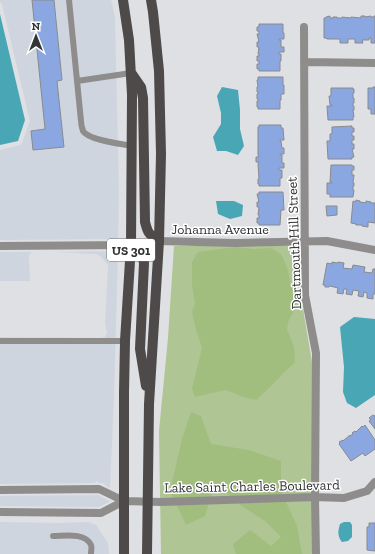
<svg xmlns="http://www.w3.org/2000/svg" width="375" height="554" font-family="'Zilla Slab',serif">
	<rect width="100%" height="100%" fill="#dee0e3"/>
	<path fill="#cfd5df" d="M0,0H111L115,17L119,192L118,239L0,240V150L20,145L22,143L30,121L2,4L0,2Z
		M118,251L114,397L110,488L105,485L104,483H100L96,481L95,483L0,484V337L99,338L105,337L107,333L105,323L108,268V265L100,256L97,254L55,252Z
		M0,252H31L29,256L30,281H0Z
		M98,495L109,501V502L99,507L0,506V496Z
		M0,522L59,523L89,522L96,525L108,543L109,554H0Z"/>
	<path fill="#afc593" d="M174,246H296L304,315L314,374V554H161L159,431L168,338Z"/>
	<path fill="#a2be7f" d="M235,247L254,249L271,248L281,254L287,267L293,294L297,307L289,319L287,329L294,347L295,362C282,374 270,388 256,400L243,397L226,390L195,397L192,389L202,348L196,330L192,312L195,303L192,285V262L198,252Z
		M191,412L201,416L211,444L249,450L281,461V491L297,526L302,554H236L233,544L250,530L271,546L281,537L265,521L243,507L226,492L212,494L205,516L186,525L170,491L182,439Z"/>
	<path fill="#49a6b5" d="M0,14L25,120L18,141L0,145Z
		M222,87L238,90L240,110V129L244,146L238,155L226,151H217L213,137L221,124V113L217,96Z
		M216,201H234L243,205L242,216L230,219L218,214Z
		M354,317L375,319V395L356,408L347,403L343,392L344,367L340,327Z
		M344,522H350L352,525V537L348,541L342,542C337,536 338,531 340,524Z"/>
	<path fill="#8ba7e1" stroke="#898a8e" d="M32,0H54L62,80L57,81L64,147L33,150L31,131L45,129Z
		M330,16V18H333V17H337V18H342V17L351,18V17L361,18V16H365V17L371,16V17H374V16H375V43H371V38H369V40H362L363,43H355V39H348V43H340V39H327L326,38H324V18H326V17Z
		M259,24H283V33H284V39H279V40H281V47H284V52H279V54H281V61H280V71H259V69H257V64H259V61H257V56H259V54H258L259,47H257V42H259L257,34H259V31H257V27H259Z
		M258,77H283V85H284V94H281V100H280V109H258V107H257V101H258V99H257V94H258V92H257V87H258L257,80H258Z
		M373,87H375V114H371V109H368V88H373Z
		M331,88H353V89H354V93H353V98H354V103H353V106H354V110H353L354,117H353V120H328L327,106H332V105H330L329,96H331Z
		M259,125H281V128H283L284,140H280V141H281L282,148H284V154H280V155H282V163H284V168H279V170H282V178H280V186H259V184H258V179H259L258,164L259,162H256V157H259L258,155V127H259Z
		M352,126V128H354V132H352V136H354V140H352V144H354V149H352L354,157H352V159H328L327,141H330V134H332V127Z
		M331,165H352V166H354V170H352V175H354L353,183H354V186H353V190H354L353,197H330V194H327V183H332V182H330Z
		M259,192H283L284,210H281L280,225H259V223H257V218H259V215H258L259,207H257V202H259L257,194H259Z
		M356,200L360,201V202L366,203V201L371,202V203H375V223L368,222V227L362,226V225H356V224L351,223L353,201L355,202Z
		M326,206H337V215L327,216Z
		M332,262L337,263L338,262L344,263L343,268L352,269L353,265L365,267L364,272L372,273L373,269H375V294H373V299L367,298V293L364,292L363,297L358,296L359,291L353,290L352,295L346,294L347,289H344L343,294L337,293L338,288L330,286L329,287H325V285H323L327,263L332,264Z
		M373,415L375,416V429L369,421L371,420L369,418Z
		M365,425L375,440V449L365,456L363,453L351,461L339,444L340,443L339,442L343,440V441L350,435V436L353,434L352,433L355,431L356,432L362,426L363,427Z
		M369,523H375V551L367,550V527H369Z"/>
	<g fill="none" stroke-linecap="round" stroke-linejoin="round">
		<path stroke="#8f8d8c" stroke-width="6" d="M69,0L81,121C81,124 82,128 83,131C88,140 122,144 132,146
			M77,81L131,73
			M0,341H125
			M53,536C64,536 85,532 91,545C92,547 91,551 91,554"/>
		<path stroke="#8f8d8c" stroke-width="8" d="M304,27L305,295L316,353L315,497L316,554
			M305,62L375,63
			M159,241L235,243L327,241L375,250
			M0,246L131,245
			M0,490L99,489L124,501L161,502L315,497L344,498L367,491L375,482
			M0,512L101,513L124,501"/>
		<path stroke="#4d4a49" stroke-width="10" d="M123,0L129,40L132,95L131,245L125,341L124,392V554
			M132,74L141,87L143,98L145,222C148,234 149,234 159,241
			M131,245L138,246L142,253L144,263L140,349L146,386
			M147,554L149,404L159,241L161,154L159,71L153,12L151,0"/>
	</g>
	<g text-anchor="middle" stroke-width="3" stroke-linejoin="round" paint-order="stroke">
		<rect fill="#fff" stroke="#707172" stroke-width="1" x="107" y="239" width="48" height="22" rx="3"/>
		<g font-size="13" font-weight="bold" fill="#333435">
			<text x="131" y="255">US 301</text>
		</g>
		<g font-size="14" fill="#333435" stroke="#fff">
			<text x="220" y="234">Johanna Avenue</text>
			<text transform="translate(294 243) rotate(-92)" y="5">Dartmouth Hill Street</text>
			<text transform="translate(252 486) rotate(-1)" y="5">Lake Saint Charles Boulevard</text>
		</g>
	</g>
	<g transform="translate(36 36)" stroke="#ffffff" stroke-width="3" paint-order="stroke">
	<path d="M0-3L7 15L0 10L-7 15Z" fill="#333435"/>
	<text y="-6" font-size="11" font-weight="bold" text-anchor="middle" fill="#333435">N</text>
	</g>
</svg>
